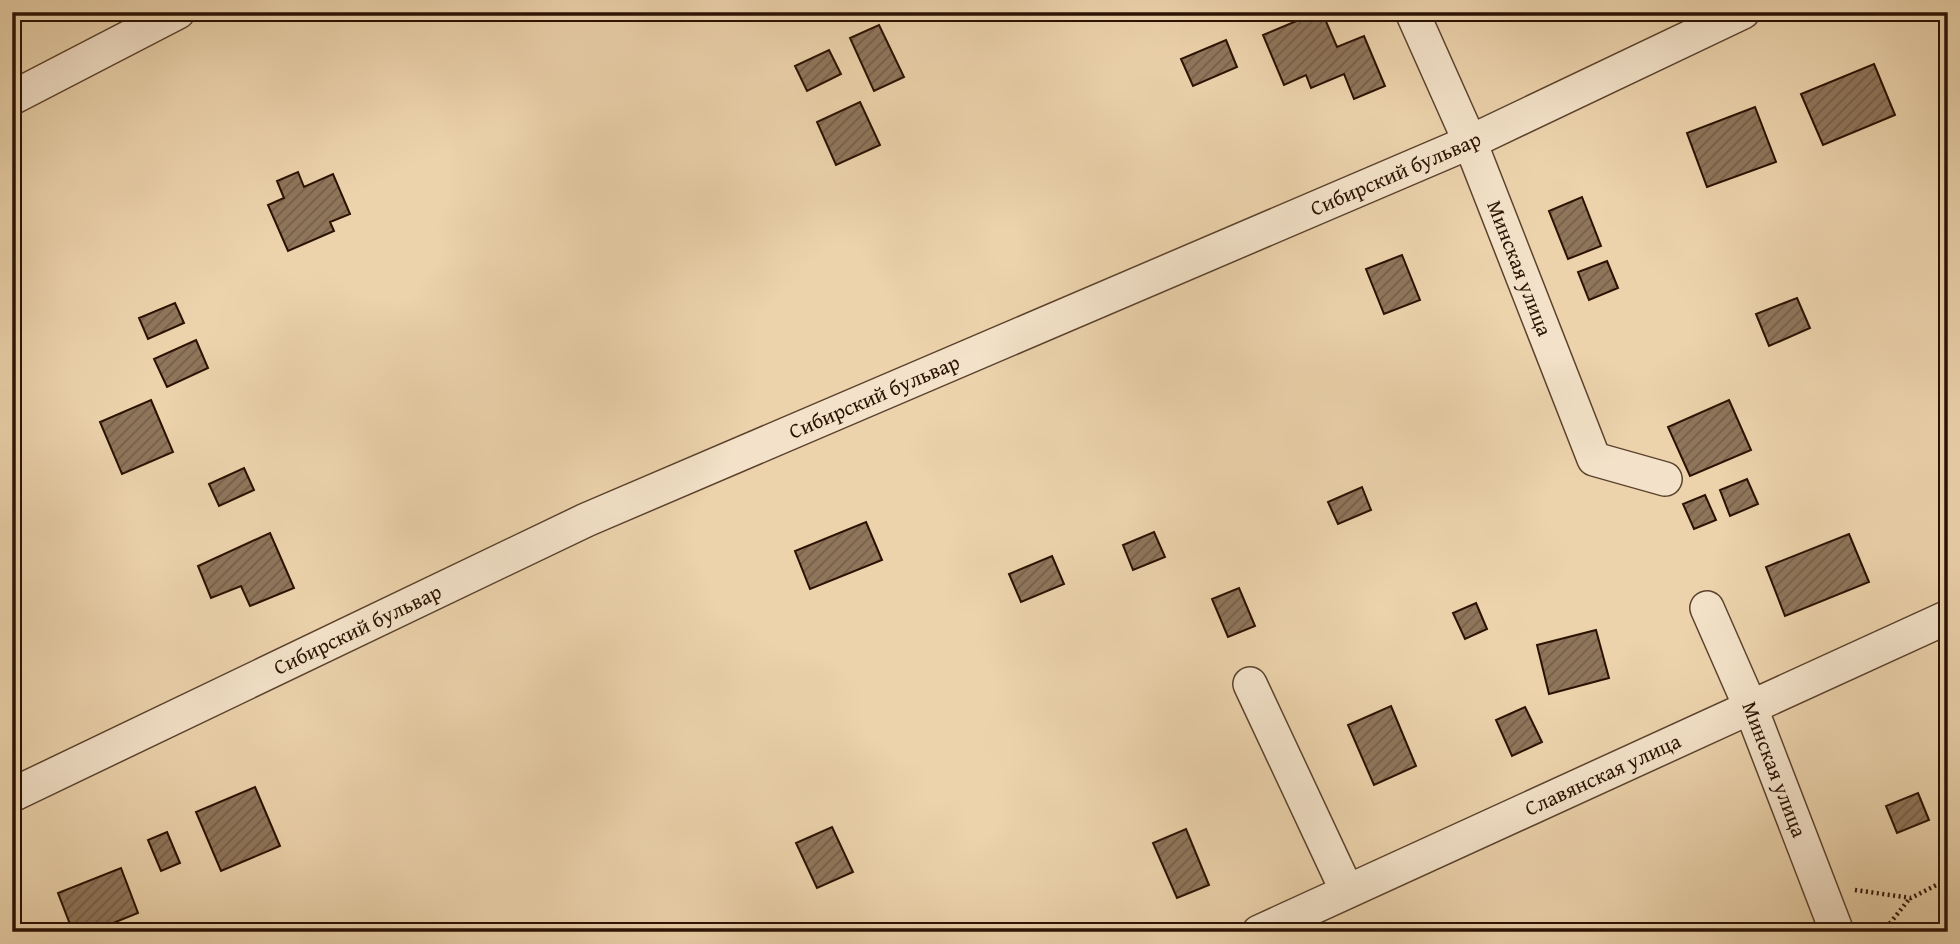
<svg xmlns="http://www.w3.org/2000/svg" width="1960" height="944" font-family="'Gentium Book Plus',serif">
	<defs>
		<pattern id="building-hatch" width="6" height="6" patternUnits="userSpaceOnUse" patternTransform="scale(1.75)"><rect width="6" height="6" fill="#8f765b"/><path d="M-1 1l2-2M0 6l6-6M5 7l2-2" fill="none" stroke="#755f49"/></pattern>
	</defs>
	<rect width="100%" height="100%" fill="#ecd3ac"/>
	<filter id="stains"><feTurbulence type="fractalNoise" baseFrequency=".00286" numOctaves="4"/><feColorMatrix values="0 0 0 0 .2 0 0 0 0 .09 0 0 0 0 .02 0 0 0 .5 -.17"/></filter>
	<radialGradient id="worn" r=".72"><stop offset=".6" stop-color="#630" stop-opacity="0"/><stop offset="1" stop-color="#630" stop-opacity=".3"/></radialGradient>
	<path fill="url(#building-hatch)" stroke="#2b1203" stroke-width="2" d="M1318,12H1322L1337,47L1364,36L1385,86L1354,99L1344,74L1311,88L1306,75L1284,85L1263,35Z
		M879,25L904,77L874,91L850,38Z
		M1226,40L1237,67L1193,86L1181,59Z
		M829,50L841,74L807,91L795,66Z
		M1874,64L1895,115L1823,145L1801,94Z
		M860,102L880,145L836,165L817,122Z
		M1755,107L1776,162L1707,187L1687,133Z
		M298,172L304,187L333,174L350,214L330,222L334,231L288,251L268,205L284,198L277,181Z
		M1582,197L1601,246L1568,259L1549,211Z
		M1402,255L1420,300L1384,314L1366,269Z
		M1607,261L1618,288L1589,300L1578,272Z
		M1797,298L1810,328L1769,346L1756,314Z
		M175,303L184,323L148,339L139,318Z
		M196,340L208,368L167,387L154,359Z
		M151,400L173,452L122,474L100,422Z
		M1729,400L1751,450L1690,476L1668,427Z
		M244,468L254,490L219,506L209,484Z
		M1747,479L1758,504L1730,516L1720,490Z
		M1362,487L1371,510L1338,524L1328,502Z
		M1705,495L1716,520L1694,529L1683,504Z
		M866,522L882,560L810,589L795,551Z
		M1154,532L1165,557L1133,570L1123,545Z
		M270,533L294,588L250,606L241,586L211,598L198,566Z
		M1849,534L1869,582L1785,616L1766,567Z
		M1052,556L1064,584L1021,602L1009,574Z
		M1239,588L1255,626L1228,637L1212,599Z
		M1476,603L1487,629L1465,639L1453,613Z
		M1596,630L1609,678L1549,694L1537,645Z
		M1391,706L1416,766L1374,785L1348,725Z
		M1525,707L1542,742L1512,756L1496,720Z
		M255,787L280,846L221,871L196,812Z
		M1918,793L1929,820L1897,833L1886,806Z
		M832,827L853,872L817,888L796,843Z
		M1186,829L1209,885L1177,898L1153,843Z
		M167,832L180,863L161,871L148,840Z
		M121,868L138,913L91,932H73L58,893Z"/>
	<g fill="none" stroke-linecap="round" stroke-linejoin="round">
		<defs>
			<g id="minor">
				<path id="s1" d="M1412,12L1470,142L1594,459L1665,479"/>
				<path d="M12,98L178,12"/>
				<path id="s2" d="M1707,608L1750,706L1837,932"/>
				<path d="M1250,684L1347,891"/>
				<path id="s3" d="M12,795L586,520L1470,142L1743,12"/>
				<path id="s4" d="M1259,932L1948,617"/>
			</g>
		</defs>
		<use href="#minor" stroke="#5b422d" stroke-width="36"/>
		<path stroke="#2b1203" stroke-width="4.5" stroke-dasharray="2 3.5" stroke-linecap="butt" d="M1855,890L1911,898L1948,879
			M1883,932L1910,898"/>
		<use href="#minor" stroke="#f3e2c9" stroke-width="33"/>
	</g>
	<g text-anchor="middle" stroke-width="7" stroke-linejoin="round" paint-order="stroke">
		<g font-size="21" fill="#2b1203" stroke="#f3e2c9">
			<text dy="7" stroke="none"><textPath href="#s3" startOffset="1517">Сибирский бульвар</textPath></text>
			<text dy="7" stroke="none"><textPath href="#s1" startOffset="278">Минская улица</textPath></text>
			<text dy="7" stroke="none"><textPath href="#s3" startOffset="950">Сибирский бульвар</textPath></text>
			<text dy="7" stroke="none"><textPath href="#s3" startOffset="383">Сибирский бульвар</textPath></text>
			<text dy="7" stroke="none"><textPath href="#s2" startOffset="175">Минская улица</textPath></text>
			<text dy="7" stroke="none"><textPath href="#s4" startOffset="378">Славянская улица</textPath></text>
		</g>
	</g>
	<rect width="1960" height="944" fill="none" stroke="#ecd3ac" stroke-width="42"/>
	<rect x="14" y="14" width="1932" height="916" fill="none" stroke="#2b1203" stroke-width="3.5"/>
	<rect x="21" y="21" width="1918" height="902" fill="none" stroke="#2b1203" stroke-width="2"/>
	<rect width="100%" height="100%" filter="url(#stains)"/>
	<rect width="100%" height="100%" fill="url(#worn)"/>
</svg>
